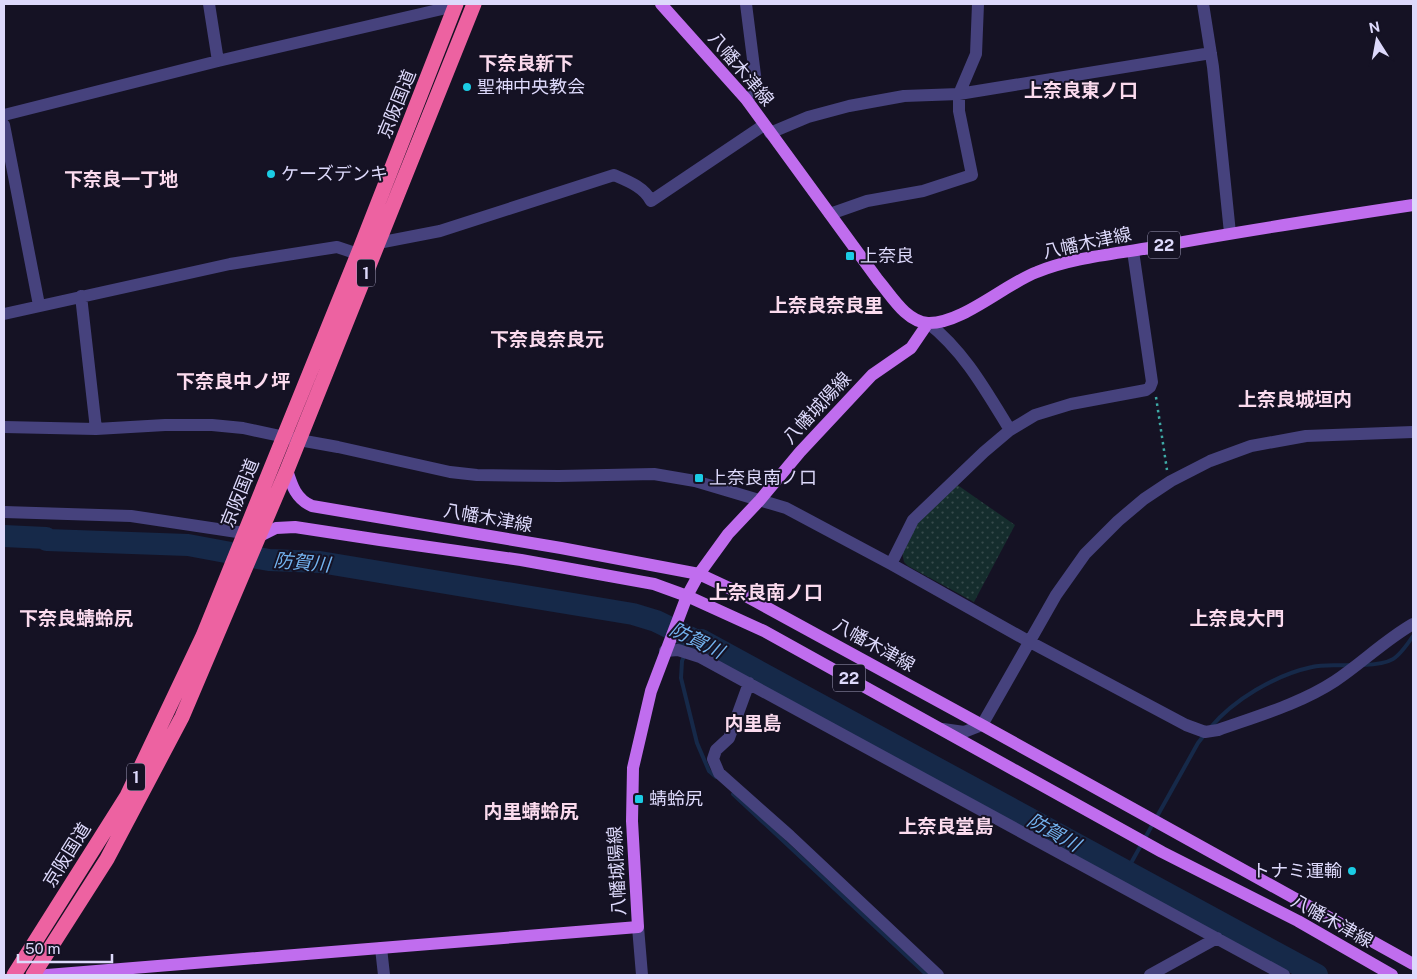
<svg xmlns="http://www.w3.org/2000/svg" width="1417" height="979" font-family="'Public Sans','Noto Sans JP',sans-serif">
	<defs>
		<pattern id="park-dots" width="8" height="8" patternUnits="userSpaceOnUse" patternTransform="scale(1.25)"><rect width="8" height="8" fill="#152d2d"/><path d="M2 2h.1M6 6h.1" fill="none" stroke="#374b4c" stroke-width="1.8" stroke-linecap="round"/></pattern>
	</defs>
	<rect width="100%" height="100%" fill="#151224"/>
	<path fill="url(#park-dots)" d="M956,484L1015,525L974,602L908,566L904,562L902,552L917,521Z"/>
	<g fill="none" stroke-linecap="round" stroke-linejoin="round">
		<path stroke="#162949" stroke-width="4" d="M692,637L682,661L681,678L697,743L709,771L716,777
			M1363,665C1392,664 1397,660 1413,636
			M1210,728C1233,700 1275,675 1312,667C1324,664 1338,666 1351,665
			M733,794L927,975
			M1126,872L1198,743L1205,734"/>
		<path stroke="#162949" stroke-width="22" d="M4,536L46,538L47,540L188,545L269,560L320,562L633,614L656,621L697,641L701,640L1317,975"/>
		<path stroke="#3eaaa6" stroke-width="2.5" stroke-dasharray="2.5 4" stroke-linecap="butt" d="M1156,397L1167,470"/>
		<path stroke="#46427d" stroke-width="12" d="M209,4L218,61
			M746,4L757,91L746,99
			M1203,4L1213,67L1230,233
			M4,115L218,61L455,6
			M4,125L39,305
			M770,133L808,117L849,106L904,96L959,94L1211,53
			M830,214L867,201L923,191L972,175L959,111V94L976,54L978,4
			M378,243L440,231L614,175C628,181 644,187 651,201L764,125
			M81,296L96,429
			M4,314L230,264L337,247L358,254
			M928,323C964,351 986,391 1010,430
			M4,427L96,429L165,425H212L243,428L299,440L338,447L450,472L477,475L559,476L654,474L695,481L786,508L891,564L1030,642L1186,725L1205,732L1218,730C1257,716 1300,704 1335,681C1362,663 1385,640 1413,624
			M4,512L131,516L244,533
			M891,564L913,520L984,452L1010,430L1035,415L1071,404L1146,390L1150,387L1152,382L1133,251
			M665,651L678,650L700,657L1284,975
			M749,683L729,738L716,750L713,759L719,773L790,836L938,975
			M943,729L964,732L982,725L1056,595L1085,554L1118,521L1144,499L1171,481L1210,461L1251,446L1306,436L1413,432
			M638,927L642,975
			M381,948L384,975
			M1150,975L1217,938"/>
		<path stroke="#c06dee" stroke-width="12" d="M661,4L746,99L878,280C891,295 906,322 928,323C962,324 1005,284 1037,272C1074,257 1116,254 1155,247C1241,231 1327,218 1413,205
			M287,470C292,486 296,499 312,506L561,548L699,574L744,595L982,725L1413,964
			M258,537L276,528L295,527L380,540L521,560L654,584L687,596L764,631L1162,852L1298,921L1392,975
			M47,975L638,927L632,821L633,768L651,691L687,596L699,574L728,534L760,500L800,452L872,375L911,348L928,323"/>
		<path stroke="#ed62a1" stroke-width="15" d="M14,975L127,796L203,636L358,254L456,4
			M33,975L107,859L182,717L287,470L474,4"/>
	</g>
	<g fill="#1bcce4" stroke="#151224" stroke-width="2">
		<circle cx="467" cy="87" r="5"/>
		<circle cx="271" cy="174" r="5"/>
		<rect x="845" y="251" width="10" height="10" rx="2.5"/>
		<rect x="694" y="473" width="10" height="10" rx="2.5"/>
		<rect x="634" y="794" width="10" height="10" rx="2.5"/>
		<circle cx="1352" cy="871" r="5"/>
	</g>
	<g text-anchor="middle" stroke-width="4" stroke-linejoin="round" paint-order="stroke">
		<g fill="#151224" stroke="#a19dba" stroke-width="1">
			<rect x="1148" y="231.5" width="32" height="27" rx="4"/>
			<rect x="357" y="259.5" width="18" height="27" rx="4"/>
			<rect x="833" y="664.5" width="32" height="27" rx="4"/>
			<rect x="127" y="763.5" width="18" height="27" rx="4"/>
		</g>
		<g font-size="16" font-weight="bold" fill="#ddd9fb">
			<text x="1164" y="251">22</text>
			<text x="366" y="279">1</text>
			<text x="849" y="684">22</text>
			<text x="136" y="783">1</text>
		</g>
		<g font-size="18" fill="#ddd9fb" stroke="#151224">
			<text transform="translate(741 69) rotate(50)" y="6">八幡木津線</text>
			<text transform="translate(397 104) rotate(-68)" y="6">京阪国道</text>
			<text transform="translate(1087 243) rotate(-12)" y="6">八幡木津線</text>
			<text transform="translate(817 408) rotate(-47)" y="6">八幡城陽線</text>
			<text transform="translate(240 493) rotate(-68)" y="6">京阪国道</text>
			<text transform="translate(488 518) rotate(10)" y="6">八幡木津線</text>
			<text transform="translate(874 645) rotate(29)" y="6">八幡木津線</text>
			<text transform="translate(67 855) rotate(-58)" y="6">京阪国道</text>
			<text transform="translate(617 871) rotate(-93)" y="6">八幡城陽線</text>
			<text transform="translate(1332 921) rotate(29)" y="6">八幡木津線</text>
		</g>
		<g font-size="18" fill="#ddd9fb" stroke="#151224" text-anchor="start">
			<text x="477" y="93">聖神中央教会</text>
			<text x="281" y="180">ケーズデンキ</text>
			<text x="860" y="262">上奈良</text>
			<text x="709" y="484">上奈良南ノ口</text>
			<text x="649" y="805">蜻蛉尻</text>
			<text x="1342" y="877" text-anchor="end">トナミ運輸</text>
		</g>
		<g font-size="19" font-weight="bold" fill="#fbdbee" stroke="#151224">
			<text x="526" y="70">下奈良新下</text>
			<text x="1081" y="97">上奈良東ノ口</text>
			<text x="121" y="186">下奈良一丁地</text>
			<text x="826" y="312">上奈良奈良里</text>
			<text x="547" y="346">下奈良奈良元</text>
			<text x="233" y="388">下奈良中ノ坪</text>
			<text x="1295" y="406">上奈良城垣内</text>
			<text x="766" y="599">上奈良南ノ口</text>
			<text x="76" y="625">下奈良蜻蛉尻</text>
			<text x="1237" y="625">上奈良大門</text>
			<text x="753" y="730">内里島</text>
			<text x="531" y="818">内里蜻蛉尻</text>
			<text x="946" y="833">上奈良堂島</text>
		</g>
		<g font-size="19" font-style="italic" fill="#73b3ef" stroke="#151224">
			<text transform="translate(302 562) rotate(5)" y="7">防賀川</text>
			<text transform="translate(697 640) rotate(26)" y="7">防賀川</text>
			<text transform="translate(1054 832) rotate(29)" y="7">防賀川</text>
		</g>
	</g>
	<rect width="1417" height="979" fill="none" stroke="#ddd9fb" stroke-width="10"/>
	<g transform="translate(1377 40) rotate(349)" stroke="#151224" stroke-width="4" paint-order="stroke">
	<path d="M0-4L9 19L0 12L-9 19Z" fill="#ddd9fb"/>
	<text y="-8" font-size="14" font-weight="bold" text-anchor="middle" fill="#ddd9fb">N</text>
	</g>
	<path d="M18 954v8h94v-8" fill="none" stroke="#ddd9fb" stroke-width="2.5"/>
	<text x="25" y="954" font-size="15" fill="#ddd9fb" stroke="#151224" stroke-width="4" paint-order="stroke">50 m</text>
</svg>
